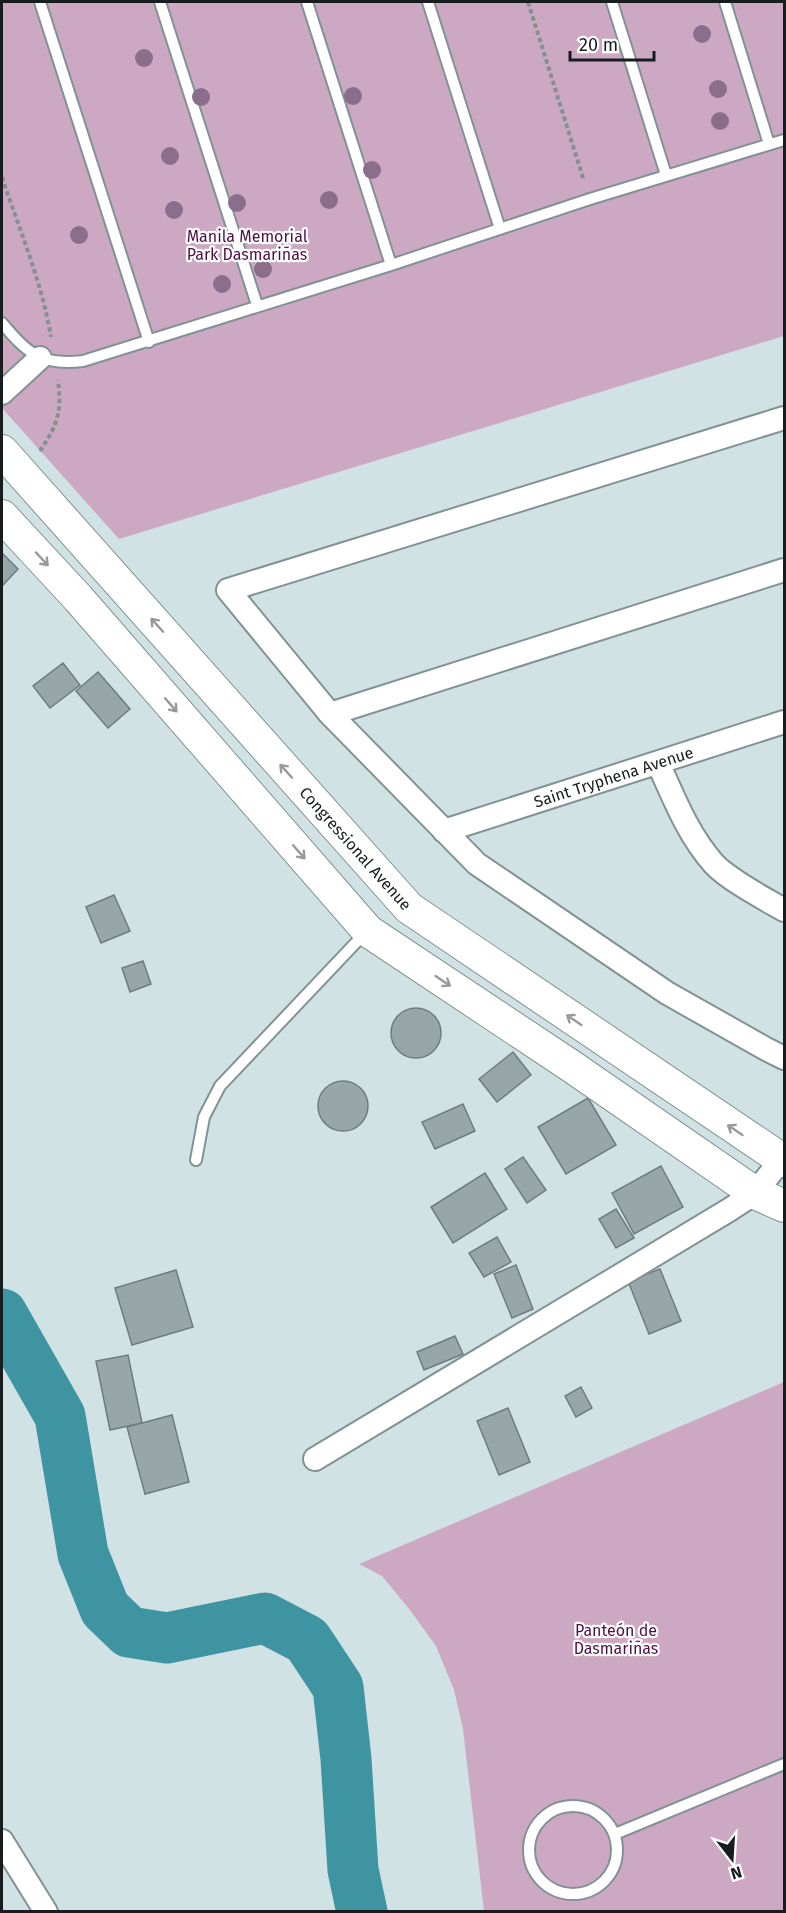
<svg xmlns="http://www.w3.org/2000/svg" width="786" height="1913" font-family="'Fira Sans',sans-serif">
	<rect width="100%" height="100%" fill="#d1e2e5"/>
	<path fill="#cda8c3" d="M2,2H784V336L119,539L2,408Z
		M784,1382V1911H484L463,1729L454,1690L436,1646L410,1610L382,1576L359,1564Z"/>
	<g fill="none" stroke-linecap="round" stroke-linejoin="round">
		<path stroke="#3e95a1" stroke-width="51" d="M2,1314L60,1416L83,1554L105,1609L129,1632L167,1638L265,1618L307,1640L338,1687L346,1759L353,1870L362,1912"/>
	</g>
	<path fill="#97a7a9" stroke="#6d7d7f" stroke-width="1.5" d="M2,553L18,569L2,586Z
		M63,663L80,685L50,708L33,686Z
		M98,672L130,709L108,728L76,691Z
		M114,895L130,931L101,943L86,907Z
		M143,961L151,984L130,992L122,968Z
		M391 1033a25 25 0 1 1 50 0a25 25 0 1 1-50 0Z
		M513,1052L531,1075L497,1102L479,1079Z
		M318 1106a25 25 0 1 1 50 0a25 25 0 1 1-50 0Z
		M588,1098L616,1145L566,1174L538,1127Z
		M463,1104L475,1131L435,1149L422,1122Z
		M523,1157L546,1190L527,1203L505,1169Z
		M661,1166L683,1207L634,1234L612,1193Z
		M485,1173L507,1209L453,1243L431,1207Z
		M616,1209L634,1238L616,1248L599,1219Z
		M497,1237L511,1262L484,1277L469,1253Z
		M516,1265L533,1309L512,1318L494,1274Z
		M660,1269L681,1321L649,1334L628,1281Z
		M176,1270L193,1327L132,1345L115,1288Z
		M455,1336L463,1354L424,1370L417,1352Z
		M128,1355L142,1423L110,1430L96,1361Z
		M581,1387L592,1408L576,1417L565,1396Z
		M508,1408L530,1462L499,1475L477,1421Z
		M172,1415L189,1482L145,1494L127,1427Z"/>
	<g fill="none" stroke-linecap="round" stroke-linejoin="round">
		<defs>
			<path id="lane" d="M40,2L149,342
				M160,2L257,305
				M307,2L391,265
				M428,2L500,229
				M612,2L666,175
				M725,2L769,144
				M2,323C27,353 41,366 83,361L391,265L590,199L784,140
				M196,1160L204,1117L220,1086L365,933
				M529 1850a44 44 0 1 1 88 0a44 44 0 1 1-88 0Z
				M615,1834L784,1764"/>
			<g id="street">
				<path d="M2,393L40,358"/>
				<path d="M784,418L228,590L330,714L477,864L667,993L766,1049L784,1058"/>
				<path d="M330,714L784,570"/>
				<path d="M658,763C674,798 688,835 714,864C729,880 765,899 784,910"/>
				<path id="s1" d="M444,831L784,722"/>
				<path d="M315,1459L729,1210L755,1193L781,1160"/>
				<path d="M2,1841L46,1912"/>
			</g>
			<g id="secondary">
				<path id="s2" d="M2,451L409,908L784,1161"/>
				<path d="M2,516L78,598L368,931L571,1066L755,1193L784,1206"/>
			</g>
		</defs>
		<use href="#lane" stroke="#829294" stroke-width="14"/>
		<use href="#street" stroke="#829294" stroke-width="26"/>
		<use href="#secondary" stroke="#829294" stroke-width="34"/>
		<path stroke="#849092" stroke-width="4" stroke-dasharray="4.5 3" stroke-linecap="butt" d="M528,2L584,181
			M2,177C19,229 42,282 51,337
			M40,451C58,424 62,412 58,380"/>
		<use href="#lane" stroke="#fff" stroke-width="10"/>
		<use href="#street" stroke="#fff" stroke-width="22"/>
		<use href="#secondary" stroke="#fff" stroke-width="32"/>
	</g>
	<g fill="#8a6e8c">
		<circle cx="702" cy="34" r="9"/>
		<circle cx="144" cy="58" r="9"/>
		<circle cx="718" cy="89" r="9"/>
		<circle cx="353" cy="96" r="9"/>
		<circle cx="201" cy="97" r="9"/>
		<circle cx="720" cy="121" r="9"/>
		<circle cx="170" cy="156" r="9"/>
		<circle cx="372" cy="170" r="9"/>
		<circle cx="329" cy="200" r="9"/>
		<circle cx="237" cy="203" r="9"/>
		<circle cx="174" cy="210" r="9"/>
		<circle cx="79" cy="235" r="9"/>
		<circle cx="263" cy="269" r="9"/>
		<circle cx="222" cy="284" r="9"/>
	</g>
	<defs><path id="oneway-shaft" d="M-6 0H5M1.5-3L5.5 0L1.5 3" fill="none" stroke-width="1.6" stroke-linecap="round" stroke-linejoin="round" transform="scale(1.5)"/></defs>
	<g stroke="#97999a">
		<use href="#oneway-shaft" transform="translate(42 559) rotate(47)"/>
		<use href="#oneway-shaft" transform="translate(157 625) rotate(-132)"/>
		<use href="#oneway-shaft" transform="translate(171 705) rotate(49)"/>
		<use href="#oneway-shaft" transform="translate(286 771) rotate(-132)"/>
		<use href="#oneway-shaft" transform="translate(299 852) rotate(49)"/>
		<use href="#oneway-shaft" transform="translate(443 981) rotate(34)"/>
		<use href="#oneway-shaft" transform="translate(574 1020) rotate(-146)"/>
		<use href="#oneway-shaft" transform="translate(735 1130) rotate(-146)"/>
	</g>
	<g text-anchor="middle" stroke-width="4.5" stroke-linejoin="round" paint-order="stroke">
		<g font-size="16" fill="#4f0f44" stroke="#fff">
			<text x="247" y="242">Manila Memorial<tspan x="247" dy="18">Park Dasmariñas</tspan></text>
			<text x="616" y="1636">Panteón de<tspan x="616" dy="18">Dasmariñas</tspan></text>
		</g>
		<g font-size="16" fill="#171d1e" stroke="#fff">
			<text dy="6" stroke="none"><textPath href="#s1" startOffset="178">Saint Tryphena Avenue</textPath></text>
			<text dy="6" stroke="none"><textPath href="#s2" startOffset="532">Congressional Avenue</textPath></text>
		</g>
	</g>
	<rect width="786" height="1913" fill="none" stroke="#171d1e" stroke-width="6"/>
	<g transform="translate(732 1859) rotate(163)" stroke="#ffffff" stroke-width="4.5" paint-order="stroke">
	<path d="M0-4.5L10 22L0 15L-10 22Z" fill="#171d1e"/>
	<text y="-9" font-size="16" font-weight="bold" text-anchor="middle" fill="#171d1e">N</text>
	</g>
	<path d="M570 51v9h84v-9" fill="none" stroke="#171d1e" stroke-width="3"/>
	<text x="579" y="51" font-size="18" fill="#171d1e" stroke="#ffffff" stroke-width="4.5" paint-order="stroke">20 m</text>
</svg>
